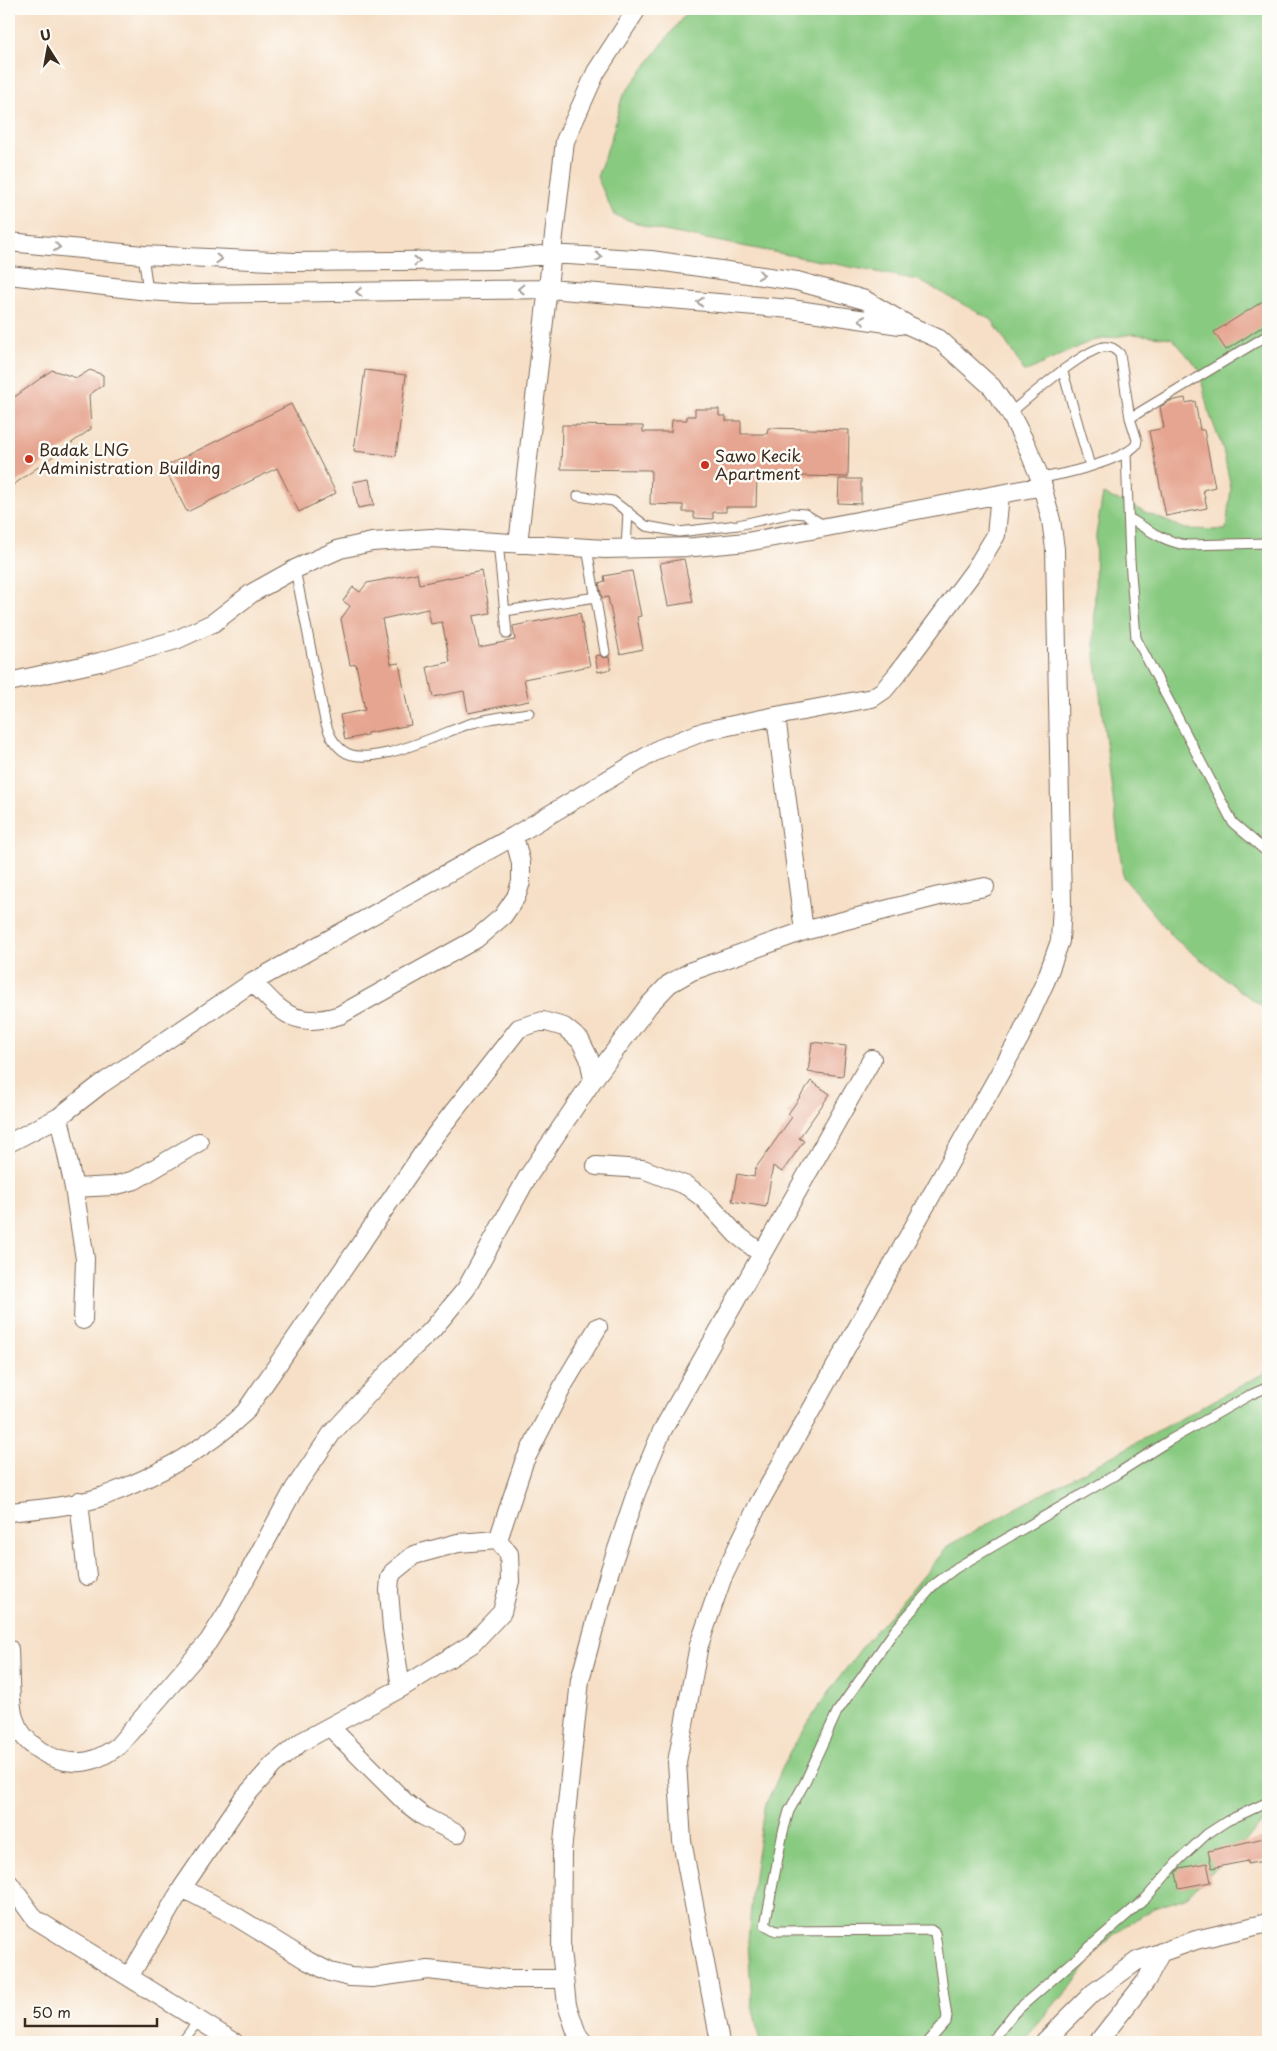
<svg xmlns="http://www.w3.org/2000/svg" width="1277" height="2051" font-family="'Playpen Sans',sans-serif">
	<rect width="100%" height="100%" fill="#fdfcf7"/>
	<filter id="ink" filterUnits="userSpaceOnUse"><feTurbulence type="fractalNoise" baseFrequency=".02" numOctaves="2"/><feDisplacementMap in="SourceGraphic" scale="10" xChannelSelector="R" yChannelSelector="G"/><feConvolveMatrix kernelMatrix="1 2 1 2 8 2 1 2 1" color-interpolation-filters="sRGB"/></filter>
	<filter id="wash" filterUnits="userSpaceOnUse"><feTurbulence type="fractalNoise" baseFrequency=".0096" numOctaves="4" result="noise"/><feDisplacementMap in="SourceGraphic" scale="20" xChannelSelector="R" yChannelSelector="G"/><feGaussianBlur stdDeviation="1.12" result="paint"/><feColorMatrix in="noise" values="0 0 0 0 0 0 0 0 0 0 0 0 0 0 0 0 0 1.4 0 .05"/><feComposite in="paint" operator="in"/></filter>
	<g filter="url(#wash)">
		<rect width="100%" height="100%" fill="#f6dfc6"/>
		<path fill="#89ca81" stroke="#627a50" d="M689,9H1268V1010L1243,993L1175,939L1123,877L1094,647L1096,535L1103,494L1185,529L1226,530L1231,489L1223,449L1208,410L1199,369L1172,338L1132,334L1091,341L1025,372L992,320L918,280L654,229L614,215L597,177L611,139L622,97Z
			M1268,1371V1818L1185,1898L1155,1908L1125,1926L1096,1951L1078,1978L1021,2042H760L752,2004L748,1941L754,1875L764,1809L790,1751L825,1697L865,1643L907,1596L949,1545Z"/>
		<g id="blocks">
			<path fill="#e6a590" d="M1268,298V323L1226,350L1214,332Z
				M52,370L77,378L90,370L103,375V385L89,395L91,429L9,488V401Z
				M365,370L406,375L396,456L354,451Z
				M1185,398L1186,403L1195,401L1200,430H1204L1215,487L1203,490L1207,508L1166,516L1149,431L1164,428L1160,407L1170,401Z
				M291,404L336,493L299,512L277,468L187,512L164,467Z
				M695,409H719V416H726V421H741V434H767L768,428L849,430L848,477L757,475L756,507H726V512H713V519L694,518V512H683V505L650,504L651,470L561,469L562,425L643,426V432H671L672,420H687V416H695Z
				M369,479L374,505L358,508L353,482Z
				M839,479H861V504L838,503Z
				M684,559L693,602L668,606L660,563Z
				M482,571L490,613L473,616L479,647L515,640L513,626L580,613L590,666L524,679L529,701L468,713L464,691L433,697L427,667L450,662L442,622L431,624L428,609L382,619L391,664L399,663L411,725L367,733V735L345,740L340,715L365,710L356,664L350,665L341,619L350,606L343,601L353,587L360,592L367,583L417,573L419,584Z
				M632,571L641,616L637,617L643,649L620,654L608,597L602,598L599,583L605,581L604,576Z
				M600,655L603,658L609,657L611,669L598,672L595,656Z
				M812,1042L846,1046L843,1076L808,1072Z
				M811,1081L830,1094L799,1138L804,1141L782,1172L773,1166L766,1207L732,1201L737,1174L754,1177L755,1169L792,1117L788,1114Z
				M1268,1837V1860L1248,1864V1861L1212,1868L1208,1851Z
				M1207,1863L1211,1882L1179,1888L1176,1873L1180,1868Z"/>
		</g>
	</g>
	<g filter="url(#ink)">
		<use href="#blocks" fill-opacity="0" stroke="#7c6959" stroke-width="1"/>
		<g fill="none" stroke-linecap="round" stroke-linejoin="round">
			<defs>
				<path id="lane" d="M143,255L148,291
					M1063,372L1090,466
					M1010,413C1031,396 1079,353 1103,347C1111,346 1115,349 1120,354L1130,418L1137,440L1136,445C1121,461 1062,475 1040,478
					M1130,418L1268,335
					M1126,453L1130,560L1136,638L1233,823L1268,853
					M578,496L613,501L646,526L679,532L738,525L792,513L805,514L825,526
					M1129,518C1148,530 1165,542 1187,545L1268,543
					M498,542L507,634
					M587,548L605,652
					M626,549L628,511
					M295,569L325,721C329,733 332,742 342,750C367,771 441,733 469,724C488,718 509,716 529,713
					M505,611L596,597
					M182,2042L199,2020
					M928,2042L946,2022L947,2017L935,1933L931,1930L776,1931L765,1925L783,1832L789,1811L804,1784L837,1712L895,1630L935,1584L956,1568L1115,1475L1170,1440L1250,1395L1268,1387
					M991,2042L1015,2012L1146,1898L1179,1860L1207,1834L1227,1821L1268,1802"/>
				<path id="street" d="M9,242L143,255L294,262L496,260L551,254L651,260L797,281L865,300L910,326L939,339L992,387L1010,413L1027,446L1040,478L1051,520L1055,549L1062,904L1060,941L1046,980L1020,1037L758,1505L722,1579L699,1645L677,1762L682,1841L720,2042
					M9,275L148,291L193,294L549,289L791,309L900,325
					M518,544L565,141L596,72L637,9
					M9,682L100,662L176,640L213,623L252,593L295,569L340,549L372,542L431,538L605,549L695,547L747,542L1043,486
					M776,716L804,931
					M253,982C282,1013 295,1029 340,1015L476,939L503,916L516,897L521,882V863L514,836
					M59,1117L74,1188L85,1259L83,1320
					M9,1143L59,1117L100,1085L253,982L514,836L659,749L705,731L776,716L872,698L884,690L898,673L976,568L996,535L1000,494
					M596,1166L643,1169L687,1186L703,1198L736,1234L762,1254
					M74,1188L113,1186L135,1180L199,1142
					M79,1501L87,1576
					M9,1512C39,1509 75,1506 104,1496C155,1477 205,1450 245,1412L436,1134L519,1028L543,1021L564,1027L580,1040L589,1058L593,1080
					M498,1540L524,1462L565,1382L598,1327
					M9,1649C10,1669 9,1700 14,1718C22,1744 53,1764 80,1762C94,1762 107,1754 118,1746L208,1642L229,1609L294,1489L332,1433L400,1360L432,1330L466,1289L527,1178L593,1080L649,1005L669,984L692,971L804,931L939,896L985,887
					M401,1688L392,1628L389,1591L390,1578L393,1572L414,1555L458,1543L498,1540
					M330,1727L405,1802L423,1816L457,1834
					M9,1883L35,1919L234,2042
					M182,1888L232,1914L308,1961L330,1972L350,1977L372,1978L428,1970L507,1979H564
					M129,1977L182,1888L242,1800L273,1765L301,1742L401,1688L472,1644L502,1612L510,1581L509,1554L498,1540
					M583,2042L577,2034L567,2005L561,1951L562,1852L580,1680L610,1570L636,1493L662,1431L872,1059
					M1044,2042L1093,1993L1137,1961L1196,1940L1268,1923
					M1098,2042L1146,1981L1161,1952"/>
			</defs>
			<use href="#lane" stroke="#7c6959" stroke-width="11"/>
			<use href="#street" stroke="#7c6959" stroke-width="20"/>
			<use href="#lane" stroke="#fff" stroke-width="9"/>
			<use href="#street" stroke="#fff" stroke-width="18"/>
		</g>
		<defs><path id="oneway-chevron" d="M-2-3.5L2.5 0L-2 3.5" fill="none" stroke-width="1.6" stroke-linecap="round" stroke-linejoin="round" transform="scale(1.25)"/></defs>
		<g stroke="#a79f9a">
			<use href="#oneway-chevron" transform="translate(57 247) rotate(6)"/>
			<use href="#oneway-chevron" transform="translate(599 257) rotate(3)"/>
			<use href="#oneway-chevron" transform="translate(219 259) rotate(2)"/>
			<use href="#oneway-chevron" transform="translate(417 261) rotate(-1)"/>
			<use href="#oneway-chevron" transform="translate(761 275) rotate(9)"/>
			<use href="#oneway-chevron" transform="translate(521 289) rotate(179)"/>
			<use href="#oneway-chevron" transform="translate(359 292) rotate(179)"/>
			<use href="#oneway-chevron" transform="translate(700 302) rotate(-175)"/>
			<use href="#oneway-chevron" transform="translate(862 320) rotate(-172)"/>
		</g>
	</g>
	<g fill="#c8321e" stroke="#fdfcf7" stroke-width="2">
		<circle cx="29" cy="459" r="5"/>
		<circle cx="705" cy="465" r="5"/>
	</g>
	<g text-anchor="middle" stroke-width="5" stroke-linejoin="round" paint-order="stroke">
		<g font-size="16" fill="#3b2a1e" stroke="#fdfcf7" text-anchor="start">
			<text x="39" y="456">Badak LNG<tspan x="39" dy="18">Administration Building</tspan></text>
			<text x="715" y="462">Sawo Kecik<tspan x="715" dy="18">Apartment</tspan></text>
		</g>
	</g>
	<rect width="1277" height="2051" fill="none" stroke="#fdfcf7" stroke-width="30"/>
	<g transform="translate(48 48) rotate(349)" stroke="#fdfcf7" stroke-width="4" paint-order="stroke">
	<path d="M0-4L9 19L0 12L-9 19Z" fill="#3b2a1e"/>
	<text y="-8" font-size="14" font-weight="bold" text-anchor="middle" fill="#3b2a1e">U</text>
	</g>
	<path d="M25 2018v8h132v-8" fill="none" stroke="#3b2a1e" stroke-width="2.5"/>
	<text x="32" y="2018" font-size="15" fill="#3b2a1e" stroke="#fdfcf7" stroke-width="4" paint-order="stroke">50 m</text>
</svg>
